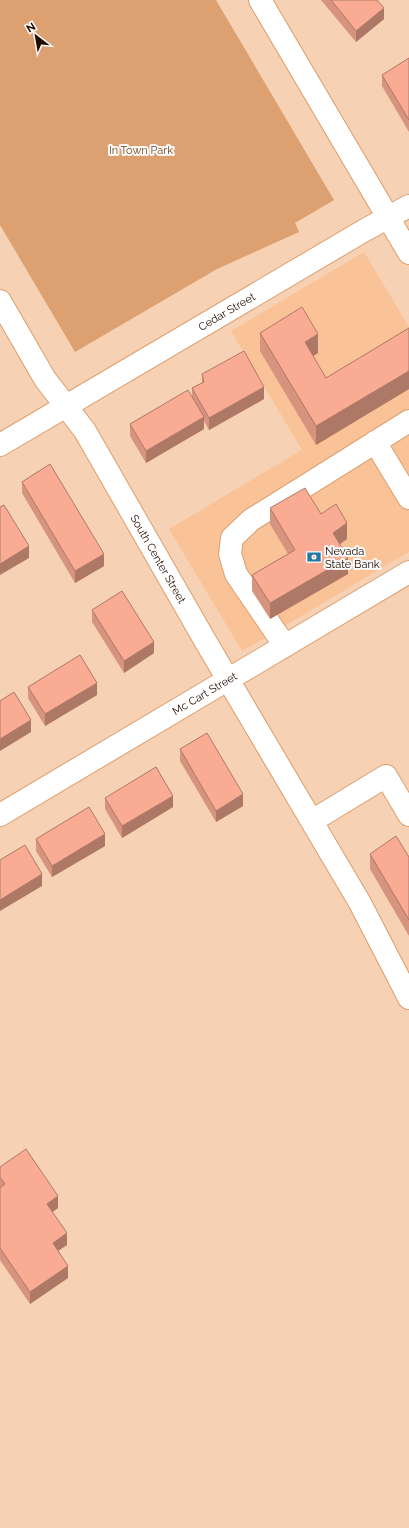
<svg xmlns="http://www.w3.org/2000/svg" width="409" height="1528" font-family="Raleway,sans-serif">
	<rect width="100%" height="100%" fill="#f7d1b3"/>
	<path fill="#fac297" d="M364,252L409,327V552L242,651L169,529L302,450L231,331Z"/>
	<path fill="#dda171" d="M0,0H216L334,200L295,223L299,232L217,269L75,352L0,225Z"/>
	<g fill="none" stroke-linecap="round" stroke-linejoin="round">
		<defs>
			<g id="minor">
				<path id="s1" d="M0,301L45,379L85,431L207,644L360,903L409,998"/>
				<path d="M375,442L409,498"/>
				<path id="s2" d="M0,445L365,230L409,206"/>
				<path d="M285,646L236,574L230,554L232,538L251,520L409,421"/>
				<path id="s3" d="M0,815L409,572"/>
				<path d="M312,821L386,776L409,815"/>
			</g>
			<path id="major" d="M260,0L409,253"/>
		</defs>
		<use href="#minor" stroke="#db9e6d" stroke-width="24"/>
		<use href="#major" stroke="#db9e6d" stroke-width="24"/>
		<use href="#minor" stroke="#fff" stroke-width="22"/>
		<use href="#major" stroke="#fff" stroke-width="22"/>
	</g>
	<path fill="#d6947e" d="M321,0H377L384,19L356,42Z
		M409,58V132L382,86V75Z
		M409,328V389L316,445L260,351V333L318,353L313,356L326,378Z
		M202,374L264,399L209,430L204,421V429L146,463L130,436V424L192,397V388L202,383Z
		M22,482L104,566L75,583L22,493Z
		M270,508L321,514L347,539L340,544L348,574L270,619L252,591V575L288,554L270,524Z
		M92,610L154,653L124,673L92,622Z
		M28,687L97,695L45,726L28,698Z
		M180,749L243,806L216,822L180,761Z
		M105,798L173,807L122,838L105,809Z
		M36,839L105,846L52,877L36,851Z
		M370,854L409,857V936L370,869Z
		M0,1167L58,1208L52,1212L67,1245L58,1251L68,1278L30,1304L0,1260Z"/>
	<path fill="#ae7867" d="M384,8V19L356,42V31Z
		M318,334V353L305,361V342Z
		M409,371V389L316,445V426Z
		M264,387V399L209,430V418Z
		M204,417V429L146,463V451Z
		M347,523V539L333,549V533Z
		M29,546V558L0,575V564Z
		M104,554V566L75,583V571Z
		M348,558V574L270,619V603Z
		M154,642V653L124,673V661Z
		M97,683V695L45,726V714Z
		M31,720V732L0,751V739Z
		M243,794V806L216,822V811Z
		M173,796V807L122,838V826Z
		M105,834V846L52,877V866Z
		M42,874V886L0,911V900Z
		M58,1196V1208L47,1216V1204Z
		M67,1233V1245L53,1254V1243Z
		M68,1266V1278L30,1304V1292Z"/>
	<path fill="#f9ac93" stroke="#ae7867" d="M331,0H377L384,8L356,31Z
		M409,58V120L382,75Z
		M302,307L318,334L305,342L326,378L409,328V371L316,426L260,333Z
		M244,351L264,387L209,418L192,388L204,382L202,374Z
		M188,390L204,417L146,451L130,424Z
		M50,464L104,554L75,571L22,482Z
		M305,488L321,514L336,504L347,523L333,533L348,558L270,603L252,575L295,550L270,508Z
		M4,505L29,546L0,564V507Z
		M122,591L154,642L124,661L92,610Z
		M80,655L97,683L45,714L28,687Z
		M14,692L31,720L0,739V701Z
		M207,733L243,794L216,811L180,749Z
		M156,767L173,796L122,826L105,798Z
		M89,807L105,834L52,866L36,839Z
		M396,836L409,857V920L370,854Z
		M25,845L42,874L0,900V860Z
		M26,1149L58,1196L47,1204L67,1233L53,1243L68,1266L30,1292L0,1248V1188L5,1184L0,1177V1167Z"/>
	<defs>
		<symbol id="bank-bare" viewBox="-9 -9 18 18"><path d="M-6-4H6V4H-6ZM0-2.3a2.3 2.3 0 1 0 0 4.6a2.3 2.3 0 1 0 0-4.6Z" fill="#2478a8" stroke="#fafafa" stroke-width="2.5" paint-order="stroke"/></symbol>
	</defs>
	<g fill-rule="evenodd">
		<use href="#bank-bare" x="304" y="547" width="20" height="20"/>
	</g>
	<g text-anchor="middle" stroke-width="4" stroke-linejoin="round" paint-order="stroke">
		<g font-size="11" fill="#774415" stroke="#fafafa">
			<text x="141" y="154">In Town Park</text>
		</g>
		<g font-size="11" fill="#210b00" stroke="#fafafa">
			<text dy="4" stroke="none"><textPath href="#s2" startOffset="263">Cedar Street</textPath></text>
			<text dy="4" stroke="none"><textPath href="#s1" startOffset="303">South Center Street</textPath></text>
			<text dy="4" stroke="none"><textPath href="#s3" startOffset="238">Mc Cart Street</textPath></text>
		</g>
		<g font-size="11" fill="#210b00" stroke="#fafafa" text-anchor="start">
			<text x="325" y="555">Nevada<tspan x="325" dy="13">State Bank</tspan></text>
		</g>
	</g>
	<g transform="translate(36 36) rotate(329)" stroke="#fafafa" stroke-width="3" paint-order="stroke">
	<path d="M0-3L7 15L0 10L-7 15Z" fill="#210b00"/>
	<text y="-6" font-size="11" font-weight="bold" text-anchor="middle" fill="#210b00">N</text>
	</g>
</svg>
